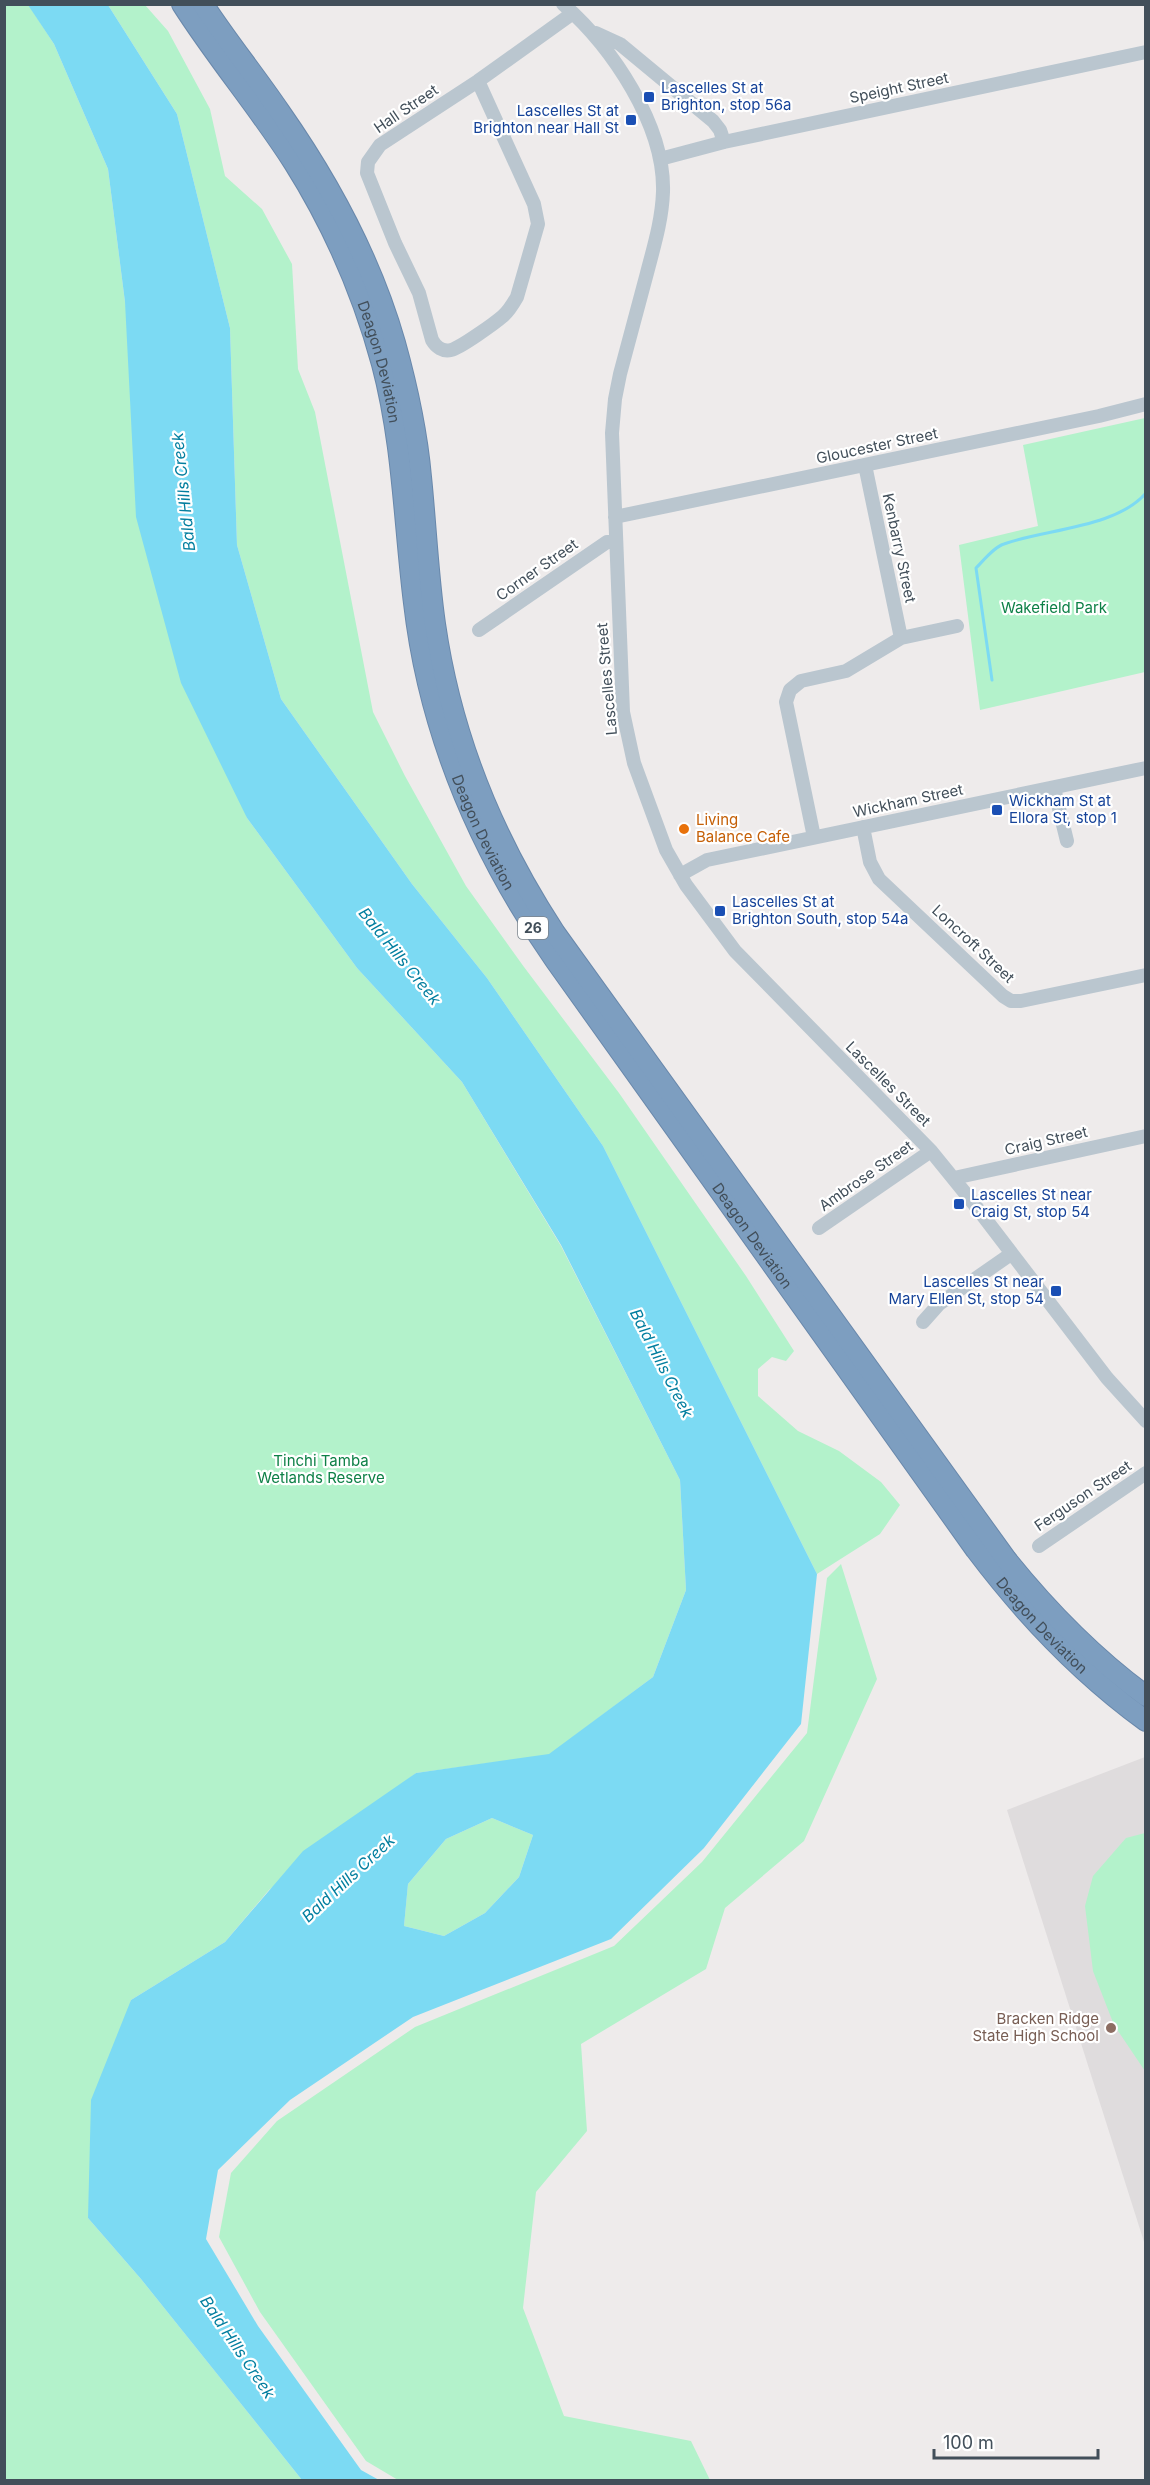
<svg xmlns="http://www.w3.org/2000/svg" width="1150" height="2485" font-family="Inter,sans-serif">
	<rect width="100%" height="100%" fill="#eeebeb"/>
	<path fill="#dfdcdd" d="M1145,1757V2245L1007,1810Z"/>
	<path fill="#b3f2cb" d="M28,4L54,44L108,169L125,302L247,818L357,968L462,1082L561,1246L680,1480L686,1590L653,1677L549,1755L416,1773L269,1890L225,1942L131,2000L88,2218L141,2279L302,2480H5L4,5Z
		M108,5H145L168,31L210,109L225,176L262,209L292,264L298,369L315,412L373,712L405,776L466,886L524,967L619,1093L746,1276L794,1351L786,1361L772,1357L758,1369V1396L798,1431L839,1451L881,1482L900,1505L880,1534L817,1574L603,1146L487,978L412,884L281,699L237,545L230,328L177,114Z
		M1145,418V672L980,710L959,545L1038,526L1023,445Z
		M841,1564L877,1679L804,1841L725,1908L706,1969L581,2044L587,2131L536,2192L523,2308L564,2416L691,2441L710,2480H398L366,2461L260,2312L219,2237L231,2173L277,2121L415,2027L614,1946L702,1862L807,1733L827,1578Z
		M492,1818L533,1835L519,1877L485,1913L444,1936L404,1926L408,1884L446,1839Z
		M1145,1833H1146L1145,2071L1114,2025L1093,1971L1085,1906L1093,1876L1126,1838Z"/>
	<path fill="#7cdaf3" fill-rule="evenodd" d="M28,5H108L177,114L230,328L237,545L281,699L412,884L487,978L603,1146L817,1574L801,1724L704,1848L611,1939L413,2017L290,2100L218,2170L206,2239L258,2326L361,2470L379,2480H302L141,2279L88,2218L91,2100L131,2000L225,1942L303,1851L416,1773L549,1754L653,1677L686,1590L680,1480L561,1245L462,1082L357,968L247,818L181,683L136,517L125,302L108,169L54,44ZM492,1818L533,1835L519,1877L485,1913L444,1936L404,1926L408,1884L446,1839Z"/>
	<g fill="none" stroke-linecap="round" stroke-linejoin="round">
		<path stroke="#7cdaf3" stroke-width="3" d="M992,680L976,568C984,560 994,547 1004,544C1045,529 1116,528 1146,493"/>
		<defs>
			<g id="highway">
				<path id="s1" d="M182,4C217,59 259,108 294,163C333,225 363,294 382,364C403,443 404,523 414,603C429,734 480,852 555,960L976,1550C1025,1615 1080,1673 1146,1721"/>
				<path d="M203,4C227,41 255,75 280,112C329,182 371,259 395,343C407,386 417,432 421,477C426,526 428,575 435,624C451,735 494,840 555,933L1006,1559C1047,1610 1093,1657 1146,1696"/>
			</g>
		</defs>
		<use href="#highway" stroke="#6988ab" stroke-width="22"/>
		<path stroke="#bac6cf" stroke-width="14" d="M563,4C612,47 665,125 663,192C662,220 654,246 647,273C638,306 629,340 620,374L615,399L612,433L623,712L634,763L666,850L686,885L735,951L931,1151L974,1204L1107,1378L1146,1421
			M596,33L620,44L713,121L720,130L724,142
			M478,81L534,204L538,224L517,297C513,304 509,311 503,316C495,323 460,348 451,350C443,352 436,347 432,340L419,293L395,243L367,173L368,162L380,145L478,81L573,13
			M660,159L724,142L1146,52
			M865,465L901,638
			M615,517L1099,416L1146,404
			M479,630L607,542H615
			M1054,788L1067,841
			M863,827L870,862L879,879L1003,996L1011,1001H1021L1146,975
			M814,837L786,702L790,690L801,681L846,671L901,638L957,626
			M680,875L707,860L1146,768
			M954,1178L1146,1136
			M819,1228L931,1151
			M923,1322L939,1304L1011,1254
			M1039,1546L1146,1473"/>
		<use href="#highway" stroke="#7d9ec0" stroke-width="20"/>
	</g>
	<g fill="#1a4fb4" stroke="#fff" stroke-width="2">
		<rect x="643" y="91" width="12" height="12" rx="3"/>
		<rect x="625" y="114" width="12" height="12" rx="3"/>
		<rect x="991" y="804" width="12" height="12" rx="3"/>
		<rect x="714" y="905" width="12" height="12" rx="3"/>
		<rect x="953" y="1198" width="12" height="12" rx="3"/>
		<rect x="1050" y="1285" width="12" height="12" rx="3"/>
	</g>
	<circle fill="#e8710a" stroke="#fff" stroke-width="2" cx="684" cy="829" r="6"/>
	<circle fill="#8d6e63" stroke="#fff" stroke-width="2" cx="1111" cy="2028" r="6"/>
	<g text-anchor="middle" stroke-width="4.5" stroke-linejoin="round" paint-order="stroke">
		<rect fill="#fff" stroke="#7b848c" stroke-width="1.5" x="518" y="917" width="30" height="22" rx="4.5"/>
		<g font-size="14" font-weight="bold" fill="#424f5a">
			<text x="533" y="933">26</text>
		</g>
		<g font-size="15" fill="#164399" stroke="#fff" text-anchor="start">
			<text x="661" y="93">Lascelles St at<tspan x="661" dy="17">Brighton, stop 56a</tspan></text>
			<text x="619" y="116" text-anchor="end">Lascelles St at<tspan x="619" dy="17">Brighton near Hall St</tspan></text>
			<text x="1009" y="806">Wickham St at<tspan x="1009" dy="17">Ellora St, stop 1</tspan></text>
			<text x="732" y="907">Lascelles St at<tspan x="732" dy="17">Brighton South, stop 54a</tspan></text>
			<text x="971" y="1200">Lascelles St near<tspan x="971" dy="17">Craig St, stop 54</tspan></text>
			<text x="1044" y="1287" text-anchor="end">Lascelles St near<tspan x="1044" dy="17">Mary Ellen St, stop 54</tspan></text>
		</g>
		<g font-size="15" fill="#424f5a" stroke="#fff">
			<text transform="translate(899 88) rotate(-12)" y="5">Speight Street</text>
			<text transform="translate(406 109) rotate(-34)" y="5">Hall Street</text>
			<text dy="5" stroke="none"><textPath href="#s1" startOffset="412">Deagon Deviation</textPath></text>
			<text transform="translate(877 446) rotate(-12)" y="5">Gloucester Street</text>
			<text transform="translate(899 548) rotate(78)" y="5">Kenbarry Street</text>
			<text transform="translate(537 570) rotate(-35)" y="5">Corner Street</text>
			<text transform="translate(607 679) rotate(-95)" y="5">Lascelles Street</text>
			<text transform="translate(908 801) rotate(-12)" y="5">Wickham Street</text>
			<text dy="5" stroke="none"><textPath href="#s1" startOffset="897">Deagon Deviation</textPath></text>
			<text transform="translate(973 944) rotate(43)" y="5">Loncroft Street</text>
			<text transform="translate(888 1084) rotate(45)" y="5">Lascelles Street</text>
			<text transform="translate(1046 1141) rotate(-13)" y="5">Craig Street</text>
			<text transform="translate(866 1176) rotate(-35)" y="5">Ambrose Street</text>
			<text dy="5" stroke="none"><textPath href="#s1" startOffset="1383">Deagon Deviation</textPath></text>
			<text transform="translate(1083 1496) rotate(-34)" y="5">Ferguson Street</text>
			<text dy="5" stroke="none"><textPath href="#s1" startOffset="1869">Deagon Deviation</textPath></text>
		</g>
		<g font-size="15" fill="#0e8047" stroke="#fff">
			<text x="1054" y="613">Wakefield Park</text>
			<text x="321" y="1466">Tinchi Tamba<tspan x="321" dy="17">Wetlands Reserve</tspan></text>
		</g>
		<g font-size="15" fill="#c56008" stroke="#fff" text-anchor="start">
			<text x="696" y="825">Living<tspan x="696" dy="17">Balance Cafe</tspan></text>
		</g>
		<g font-size="15" fill="#785e54" stroke="#fff" text-anchor="end">
			<text x="1099" y="2024">Bracken Ridge<tspan x="1099" dy="17">State High School</tspan></text>
		</g>
		<g font-size="16" font-style="italic" fill="#027e9f" stroke="#fff">
			<text transform="translate(183 492) rotate(-96)" y="6">Bald Hills Creek</text>
			<text transform="translate(400 956) rotate(51)" y="6">Bald Hills Creek</text>
			<text transform="translate(662 1363) rotate(63)" y="6">Bald Hills Creek</text>
			<text transform="translate(348 1878) rotate(-43)" y="6">Bald Hills Creek</text>
			<text transform="translate(238 2347) rotate(56)" y="6">Bald Hills Creek</text>
		</g>
	</g>
	<rect width="1150" height="2485" fill="none" stroke="#424f5a" stroke-width="12"/>
	<path d="M934 2449v9h164v-9" fill="none" stroke="#424f5a" stroke-width="3"/>
	<text x="943" y="2449" font-size="18" fill="#424f5a" stroke="#ffffff" stroke-width="4.5" paint-order="stroke">100 m</text>
</svg>
